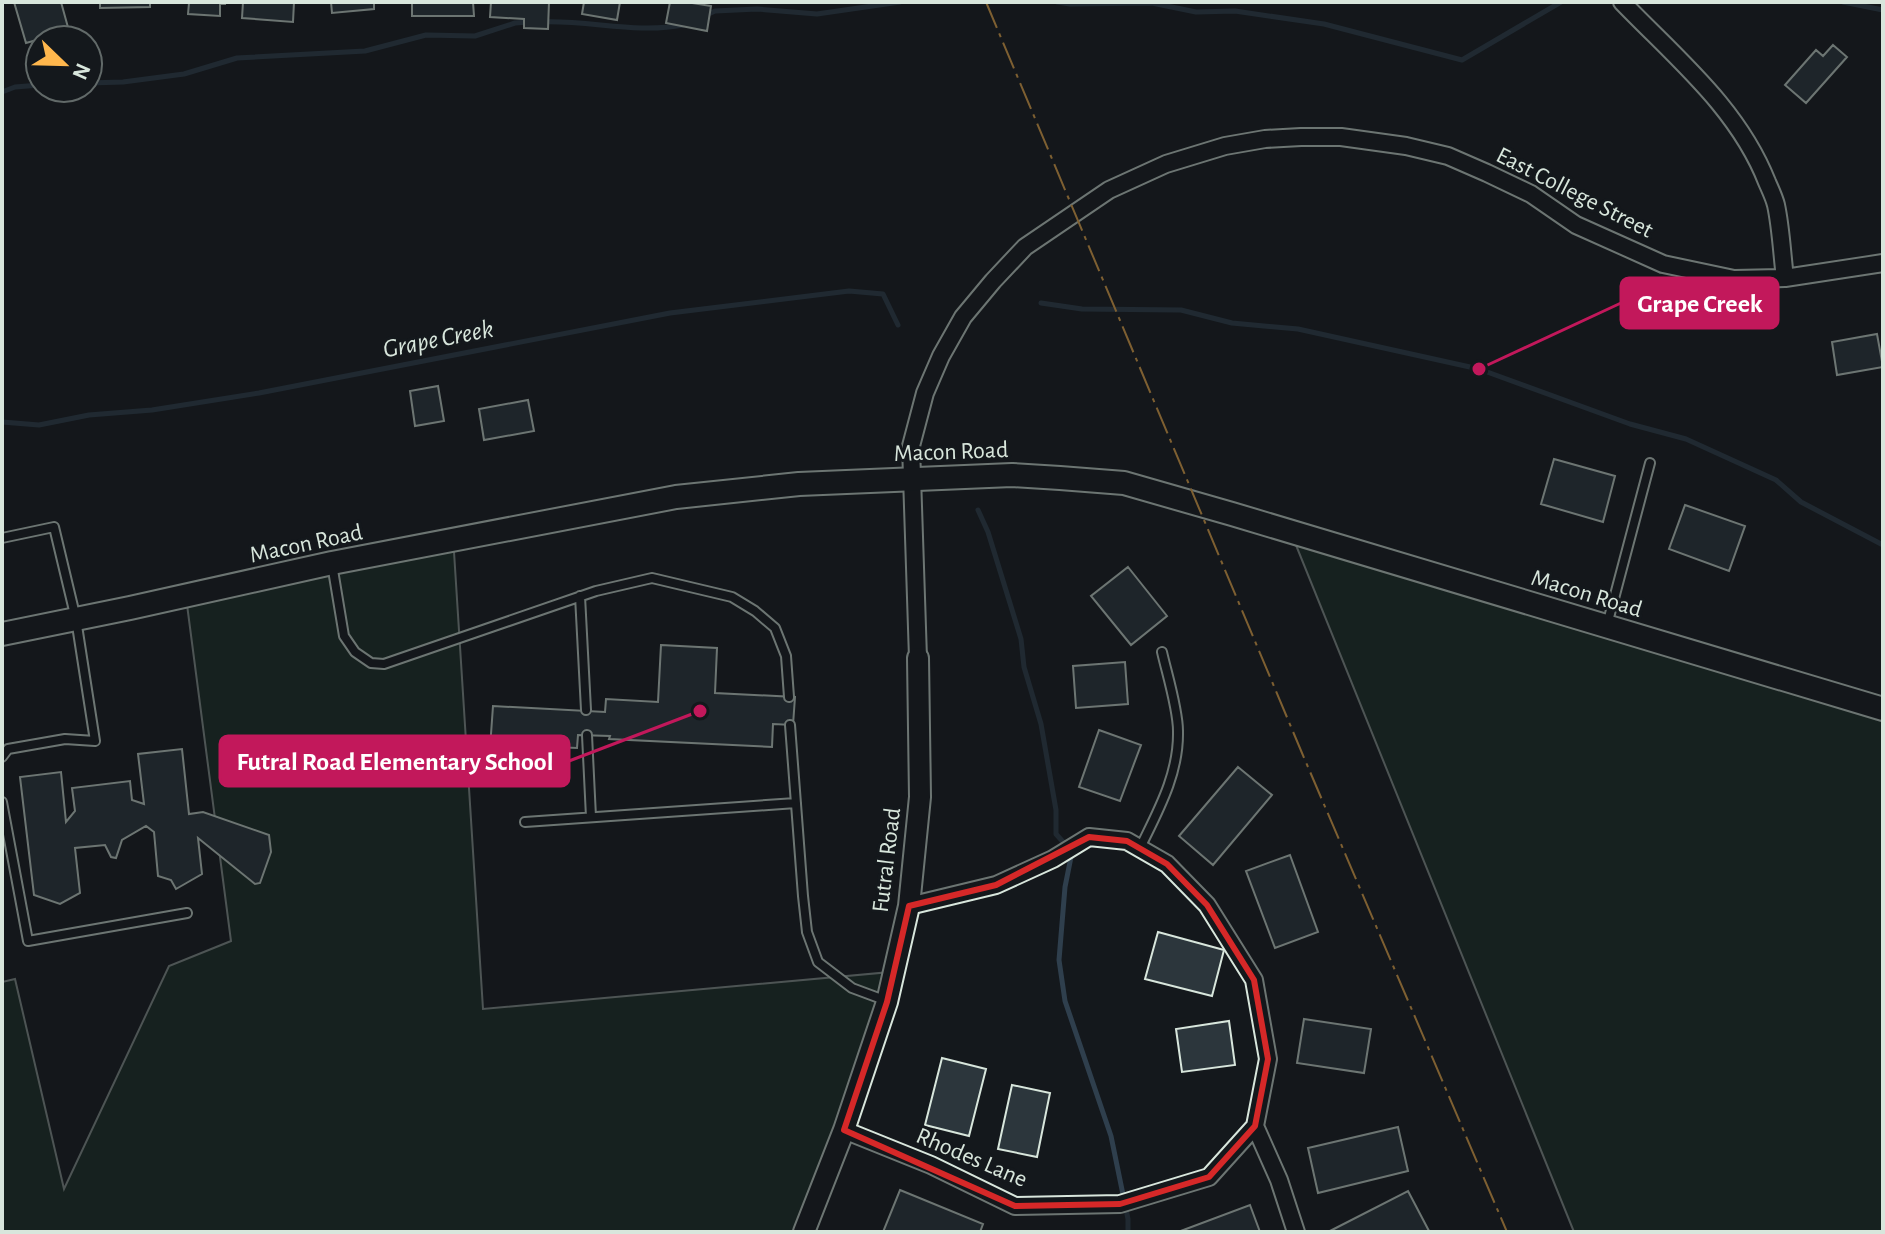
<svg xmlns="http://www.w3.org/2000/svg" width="1885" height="1234" font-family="'Alegreya Sans',sans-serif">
	<rect width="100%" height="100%" fill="#14181c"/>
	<path fill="#1a2d24" stroke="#939e99" stroke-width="2" d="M1285,518L1753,660L1883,697V1232H1574Z
		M453,536L483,1009L891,972L797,1232H2V982L15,979L64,1189L169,966L231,941L186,597Z"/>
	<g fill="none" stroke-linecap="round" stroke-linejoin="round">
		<path stroke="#2f3f4d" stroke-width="5" d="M1057,2L1070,4L1152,3L1196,12L1235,11L1324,24L1462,60L1561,2
			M1843,2L1883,10
			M704,16L715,11L757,9L817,14L900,2
			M542,22C590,20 636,34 683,25
			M88,83L123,82L184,74L237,58L365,51L426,35L475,36L515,23L528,22
			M2,92L15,87L40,85
			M1041,303L1082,309L1181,310L1232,323L1298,329L1479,369L1630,424L1686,439L1776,480L1801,502L1883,545
			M2,422L39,425L89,415L152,410L259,393L670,313L849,291L883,294L898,325
			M978,510L988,532L1021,639L1024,667L1041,724L1056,810V834L1072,852L1065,887L1059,960L1065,1001L1111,1136L1128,1219V1232"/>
	</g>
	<path fill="#2c363c" stroke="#d8e6dc" stroke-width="2" d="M14,2H61L69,31L26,43Z
		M100,2H150V7L100,8Z
		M166,2H225V4H220V16L188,14L189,3Z
		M243,2H294L293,22L242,18Z
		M331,2H374V9L332,13Z
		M412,2H473L474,16H412Z
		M491,2H549L548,29L524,28V19L490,17Z
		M584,2H620L617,20L582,14Z
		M670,2H686L711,6L707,31L666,23Z
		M1833,45L1847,57L1806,103L1785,85L1816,50L1823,56Z
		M1877,334L1883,367L1837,375L1832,342Z
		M438,386L444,421L415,426L410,391Z
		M528,400L534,431L484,440L479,409Z
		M1554,459L1615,476L1603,522L1541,504Z
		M1685,505L1745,526L1729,571L1669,549Z
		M1128,567L1167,616L1131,645L1091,596Z
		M661,645L717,648L715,693L795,697L793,725L773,724L772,747L609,739L610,736L578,735L577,748L554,747L552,777L508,775L509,749L490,748L493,706L605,712L606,699L658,702Z
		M1125,662L1128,704L1076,708L1073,666Z
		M1099,730L1141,745L1120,801L1079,787Z
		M182,749L189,814L203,812L269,835L271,852L260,883L255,884L198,838L202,874L176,889L171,880L158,876L154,832L146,826L122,840L116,858L111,857L105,845L75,848L80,893L60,904L34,895L20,777L61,772L66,822L75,811L72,788L130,781L132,800L144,804L138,754Z
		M1238,767L1272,795L1213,865L1179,836Z
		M1290,855L1318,932L1275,948L1246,871Z
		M1158,932L1224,950L1212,996L1145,979Z
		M1304,1019L1371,1029L1364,1073L1297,1063Z
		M1229,1021L1235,1065L1182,1072L1176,1029Z
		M942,1058L986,1069L969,1136L925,1125Z
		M1012,1085L1050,1093L1037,1157L998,1149Z
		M1398,1127L1408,1171L1318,1193L1308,1148Z
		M900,1190L983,1224L980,1232H883Z
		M1408,1191L1429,1231L1426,1232H1328Z
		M1250,1205L1260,1232H1178Z"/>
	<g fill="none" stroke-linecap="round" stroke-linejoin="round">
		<defs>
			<path id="service" d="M2,538L54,527L76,619L95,741L65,739L8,749L2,757
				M332,564L344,636L355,652L371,663L384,664L596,591L652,578L732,597L755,611L775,628L786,656L789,697
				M580,596L586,710
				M1607,625L1650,463
				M790,725L803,896L807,932L818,962L852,988L887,1001
				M587,735L591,817
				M2,802L28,941L187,913
				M525,822L796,803
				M1140,848C1158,811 1179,774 1178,731C1178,709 1167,674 1162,652"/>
			<path id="minor" d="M1622,2C1676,58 1738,108 1767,182C1770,189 1774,197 1776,205C1781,228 1782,254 1785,278
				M918,658L911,446L925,393L941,356L963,317L993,281L1025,247L1109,190L1166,164L1225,146L1265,139L1301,137H1341L1406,146L1448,156L1487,173L1531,194L1576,225L1663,264L1734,279L1785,278L1883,263
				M1255,1126L1279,1180L1296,1232
				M844,1130L931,1165L1015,1206L1120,1204L1209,1177L1255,1126L1268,1059L1254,980L1207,905L1167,864L1127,841L1089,837L1053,859L996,885L909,906"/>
			<path id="tertiary" d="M804,1232L844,1130L887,1002L909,906L920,797L918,658"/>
			<path id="secondary" d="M2,634L130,608L332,563L676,497L799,484L1012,475L1060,478L1124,483L1232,514L1883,709"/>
		</defs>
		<use href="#service" stroke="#d8e6dc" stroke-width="12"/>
		<use href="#minor" stroke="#d8e6dc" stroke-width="20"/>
		<use href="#tertiary" stroke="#d8e6dc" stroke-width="24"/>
		<use href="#secondary" stroke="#d8e6dc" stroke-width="26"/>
		<use href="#service" stroke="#14181c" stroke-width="8"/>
		<use href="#minor" stroke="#14181c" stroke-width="16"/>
		<use href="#tertiary" stroke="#14181c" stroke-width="20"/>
		<use href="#secondary" stroke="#14181c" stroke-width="22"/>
		<path stroke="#ffb74d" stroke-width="2" stroke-dasharray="28 6 4 6" stroke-linecap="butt" d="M986,2L1302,753L1507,1232"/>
	</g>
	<path d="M0 0H1885V1234H0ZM1089,837L1127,841L1167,864L1207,905L1254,980L1268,1059L1255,1126L1209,1177L1120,1204L1015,1206L844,1130L887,1002L909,906L996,885Z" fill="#14181c" fill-opacity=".55" fill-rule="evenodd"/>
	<path fill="none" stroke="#d62828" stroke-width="6" stroke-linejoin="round" d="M1089,837L1127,841L1167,864L1207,905L1254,980L1268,1059L1255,1126L1209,1177L1120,1204L1015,1206L844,1130L887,1002L909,906L996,885Z"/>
	<g text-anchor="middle" stroke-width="6" stroke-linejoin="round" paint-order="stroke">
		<g font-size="24" fill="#d8e6dc" stroke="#14181c">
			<text transform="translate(1575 192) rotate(27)" y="8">East College Street</text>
			<text transform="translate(951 451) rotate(-2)" y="8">Macon Road</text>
			<text transform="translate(306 543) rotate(-12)" y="8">Macon Road</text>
			<text transform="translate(1587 593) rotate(17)" y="8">Macon Road</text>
			<text transform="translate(886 860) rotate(-83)" y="8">Futral Road</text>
			<text transform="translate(972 1157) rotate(23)" y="8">Rhodes Lane</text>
		</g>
		<g font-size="26" font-style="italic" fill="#d8e6dc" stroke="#14181c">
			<text transform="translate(438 338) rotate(-11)" y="9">Grape Creek</text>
		</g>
	</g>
	<path fill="none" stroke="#c2185b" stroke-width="3" d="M1479 369L1621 303M700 711L569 761"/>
	<g fill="#c2185b" stroke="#14181c" stroke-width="3">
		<circle cx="1479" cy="369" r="8"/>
		<circle cx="700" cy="711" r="8"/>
	</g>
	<g fill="#c2185b" stroke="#c2185b" stroke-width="3">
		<rect x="1621" y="278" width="157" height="50" rx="8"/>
		<rect x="220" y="736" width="349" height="50" rx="8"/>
	</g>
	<g font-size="26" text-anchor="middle" font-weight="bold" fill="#fff">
		<text x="1700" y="312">Grape Creek</text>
		<text x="395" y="770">Futral Road Elementary School</text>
	</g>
	<rect width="1885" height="1234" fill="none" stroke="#d8e6dc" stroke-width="8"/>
	<g transform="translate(64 64) rotate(113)"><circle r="38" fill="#14181c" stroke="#626a69" stroke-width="2"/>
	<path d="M0-6L14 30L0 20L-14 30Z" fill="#ffb74d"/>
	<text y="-12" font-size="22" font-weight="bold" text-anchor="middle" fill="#d8e6dc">N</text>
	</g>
</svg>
